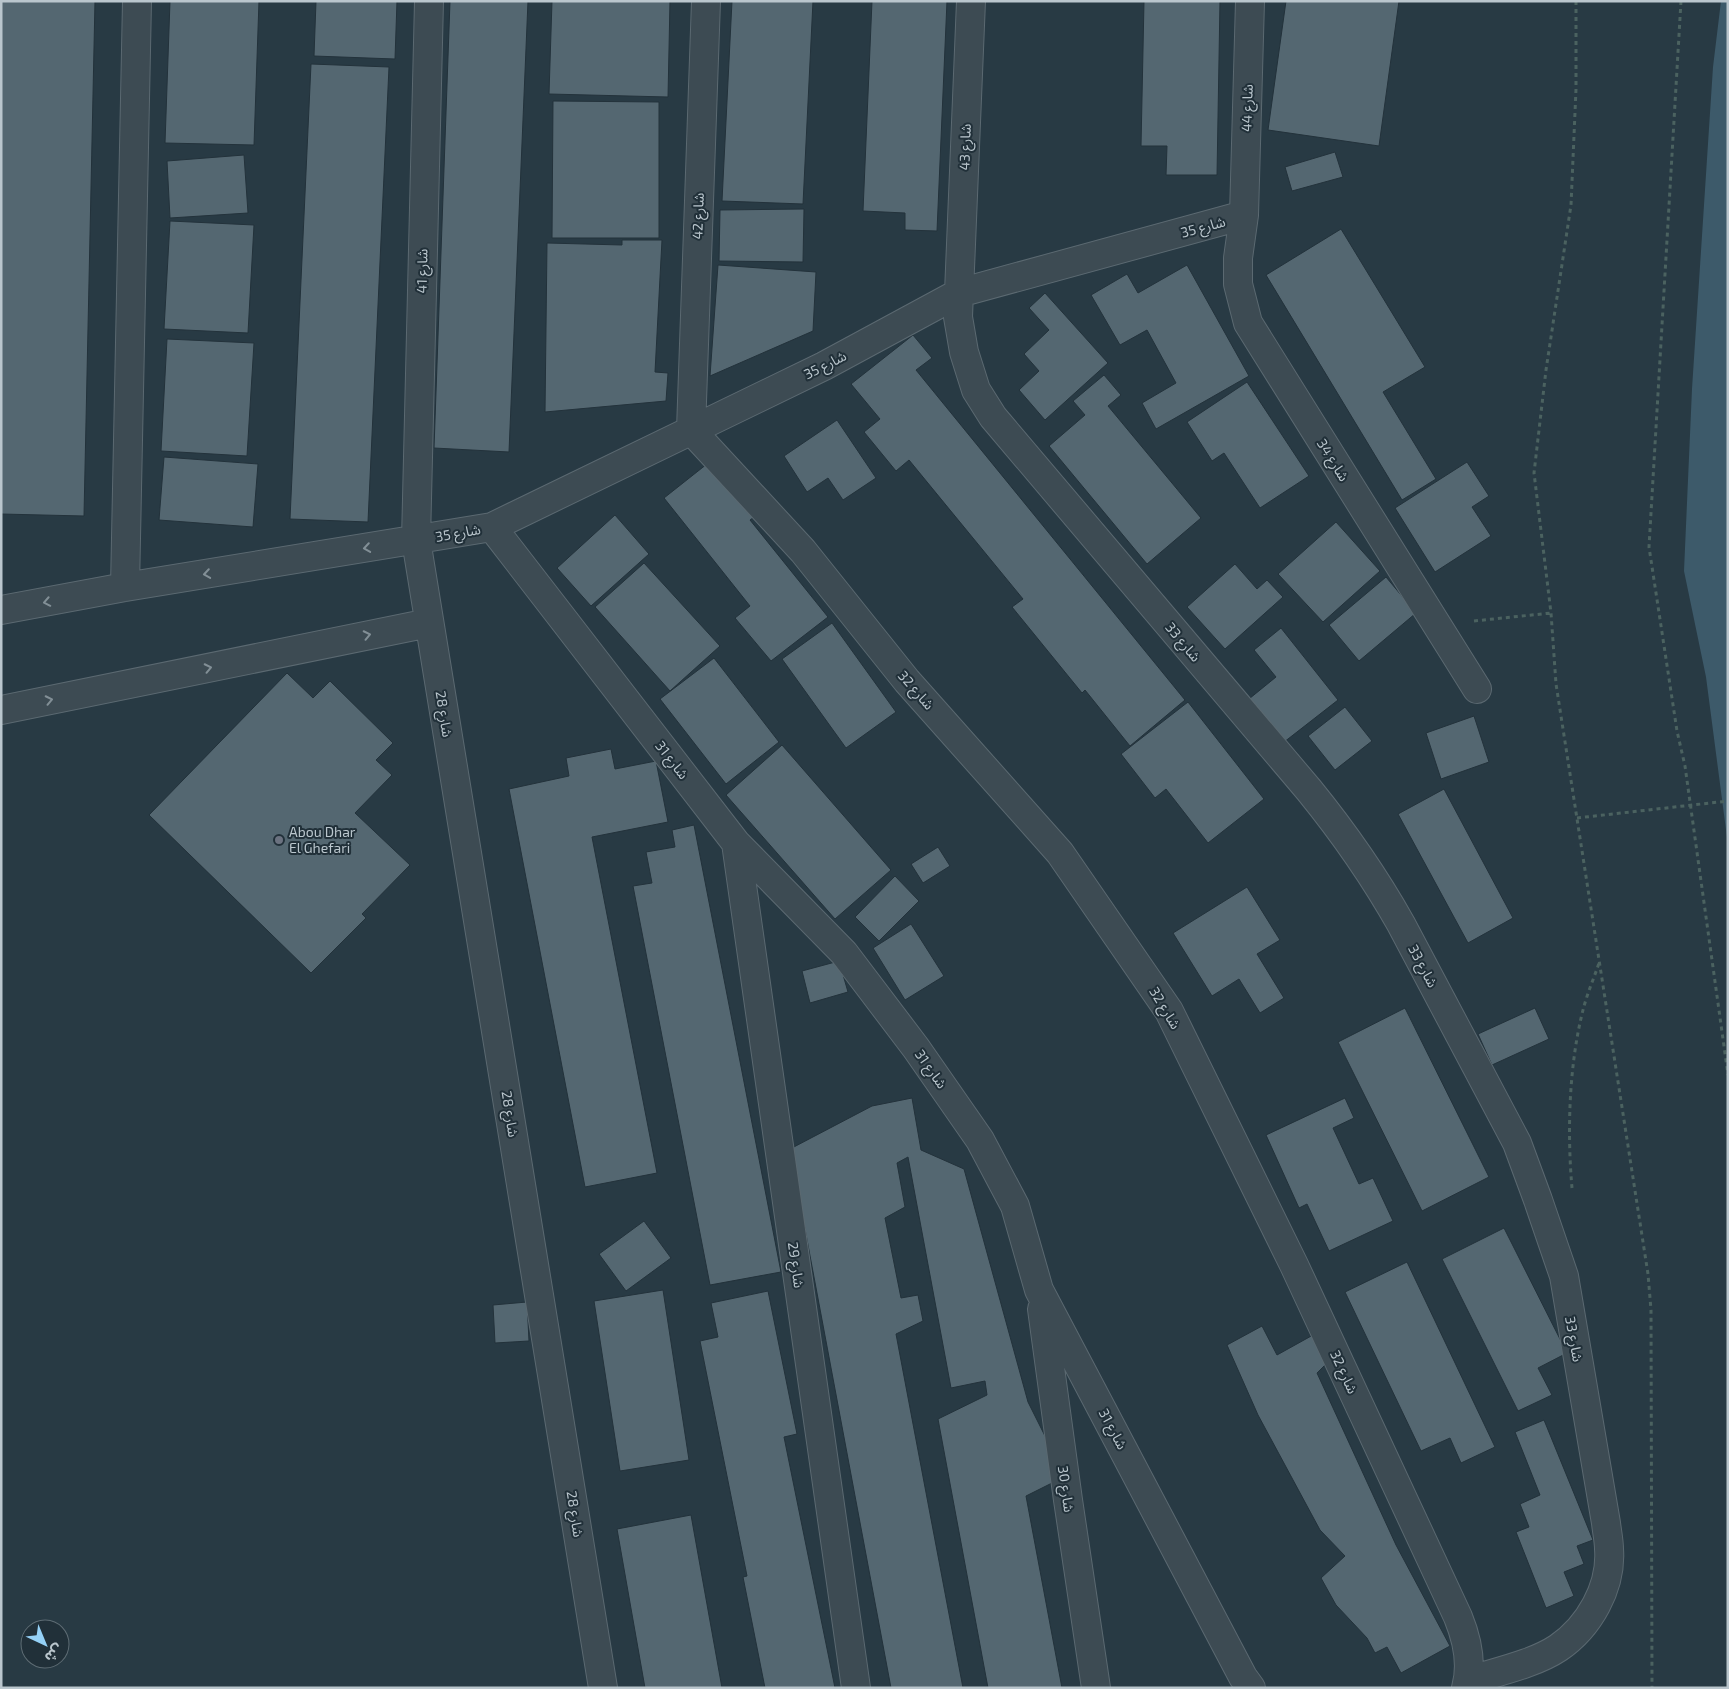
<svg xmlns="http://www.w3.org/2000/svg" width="1729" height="1689" font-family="'Exo 2','Noto Sans Arabic',sans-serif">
	<rect width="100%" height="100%" fill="#283a44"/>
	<path fill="#3d5a6a" d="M1721,1H1728V845L1706,677L1684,571L1692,389L1713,67Z"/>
	<path fill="#546771" stroke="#23323b" d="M1,1H95L84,516L1,514Z
		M170,1H259L254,145L165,143Z
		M316,1H397L395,59L314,56Z
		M450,1H528L509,452L434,448Z
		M552,1H670L668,97L549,94Z
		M732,1H813L803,204L722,201Z
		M872,1H947L937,231L905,230V213L863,211Z
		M1144,1H1220L1217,175H1166L1167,146H1141Z
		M1286,1H1399L1379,146L1268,130Z
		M311,64L389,67L368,522L290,519Z
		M553,101L659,102V238H552Z
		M1335,152L1343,177L1292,191L1285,167Z
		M244,155L248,213L170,218L167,161Z
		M804,209L803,262L719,261L720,210Z
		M170,221L254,225L248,333L164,329Z
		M1341,229L1425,367L1383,392L1436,479L1402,500L1266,275Z
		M622,240H662L655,372L668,373L666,401L545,412L547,243L622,245Z
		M718,265L816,272L813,331L710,376Z
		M1187,265L1249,376L1156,429L1142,403L1176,383L1147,330L1120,345L1091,295L1127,274L1138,293Z
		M1045,293L1108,363L1045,420L1019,390L1039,371L1024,354L1049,330L1029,308Z
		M913,335L932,358L916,370L1185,700L1130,746L1085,690L1082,693L1012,607L1023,599L909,460L896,471L864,432L880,419L851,384Z
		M167,339L254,343L247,456L161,451Z
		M1104,375L1121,395L1108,406L1201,518L1147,564L1049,446L1085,415L1073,401Z
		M1247,382L1309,476L1260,508L1224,453L1212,461L1187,422Z
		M837,420L876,478L843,500L828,478L807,492L784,456Z
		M164,457L258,464L253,527L159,520Z
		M712,460L757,515L750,520L828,617L771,661L735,618L750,606L664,498Z
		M1467,462L1489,496L1472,507L1491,536L1435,572L1395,508Z
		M615,515L649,554L591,606L557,568Z
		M1336,522L1380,571L1323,622L1278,574Z
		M644,563L720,646L670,691L595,607Z
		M1235,564L1257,589L1267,580L1283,597L1225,649L1187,607Z
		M1386,577L1416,613L1359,661L1329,625Z
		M832,623L896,712L846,748L782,659Z
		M1281,628L1338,700L1279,746L1244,703L1276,677L1254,650Z
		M714,658L779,742L726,784L660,699Z
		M287,673L313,698L330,681L393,743L376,760L392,775L355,813L410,865L362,914L366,918L311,973L149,815Z
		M1188,702L1264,799L1208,843L1166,789L1155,798L1121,754Z
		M1345,707L1372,741L1335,770L1308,736Z
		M1474,716L1489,762L1441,779L1426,733Z
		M782,745L891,870L835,919L726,795Z
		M611,749L615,769L656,761L668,822L592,837L657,1173L585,1187L509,789L569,776L566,758Z
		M1444,789L1513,918L1468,943L1398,814Z
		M694,825L781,1272L710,1285L633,886L652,883L646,852L675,847L672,830Z
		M938,847L950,866L923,883L911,864Z
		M895,876L919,901L879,941L855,917Z
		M1247,887L1280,940L1257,954L1284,998L1260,1013L1239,979L1212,996L1173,933Z
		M911,924L944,976L905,1000L873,948Z
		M839,961L848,992L810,1003L802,971Z
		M1405,1008L1489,1177L1422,1211L1338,1042Z
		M1535,1008L1549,1039L1492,1065L1478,1034Z
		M912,1098L921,1150L964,1169L1028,1402L1048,1442L1056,1481L1026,1496L1062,1688H988L938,1419L987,1395L985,1381L951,1388L908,1157L897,1163L905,1207L885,1218L901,1298L918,1295L923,1321L896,1334L963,1688H891L790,1149L872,1106Z
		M1345,1098L1354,1118L1333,1128L1359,1184L1373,1178L1393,1221L1329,1251L1307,1204L1299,1208L1266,1135Z
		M644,1221L671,1258L626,1291L599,1254Z
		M1504,1228L1567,1353L1538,1368L1552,1395L1518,1411L1442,1259Z
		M1407,1262L1495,1447L1461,1463L1450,1438L1421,1451L1345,1292Z
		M663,1290L689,1460L620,1471L594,1301Z
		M768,1291L797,1434L784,1437L835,1688H765L743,1577L747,1576L700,1341L718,1337L711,1303Z
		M527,1302L529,1341L495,1343L493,1305Z
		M1262,1326L1277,1355L1313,1335L1328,1362L1317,1373L1396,1545L1450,1646L1401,1673L1387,1647L1375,1653L1367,1638L1336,1605L1321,1578L1345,1556L1320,1530L1258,1415L1227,1345Z
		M1544,1420L1593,1540L1577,1546L1584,1564L1564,1572L1574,1596L1546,1608L1516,1532L1529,1527L1520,1504L1540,1495L1515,1432Z
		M691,1515L722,1688H645L617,1529Z"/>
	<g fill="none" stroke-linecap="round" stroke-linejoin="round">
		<defs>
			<path id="minor" d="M429,1L416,540L603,1688
				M706,1L691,430L803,551L907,681L1060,853L1169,1011L1294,1265L1458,1617C1467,1639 1473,1663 1466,1688
				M971,1L958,317L964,352L976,390L993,417L1309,790C1344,833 1374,876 1401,924L1517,1143L1538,1200L1564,1276L1606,1523C1607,1532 1609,1541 1609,1549C1612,1587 1589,1627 1558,1648C1534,1664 1496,1672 1468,1681
				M1250,1L1244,215L1238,258V284L1248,323L1477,689
				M492,527L736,843L844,953L916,1048L980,1140L1015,1206L1039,1290L1243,1677L1251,1688
				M125,587L137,1
				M1,610L125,587L492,527L824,366L959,293L1244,215
				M1,710L429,623
				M736,843L856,1688
				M1042,1309L1068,1500L1096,1688"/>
		</defs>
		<use href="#minor" stroke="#5b6971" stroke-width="30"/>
		<path stroke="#4b6260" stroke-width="3" stroke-dasharray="4 4" stroke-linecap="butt" d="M1576,1V89L1571,205L1546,370L1534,473L1551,613L1556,684L1648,1274L1651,1310L1652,1688
			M1681,1L1649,547L1677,731L1685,766L1728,1075
			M1474,621L1551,613
			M1572,1188C1567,1131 1569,1065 1583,1010C1587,994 1594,978 1599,963"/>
		<use href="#minor" stroke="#3d4b53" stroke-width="28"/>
		<path stroke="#4b6260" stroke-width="3" stroke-dasharray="4 4" stroke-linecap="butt" d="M1577,818L1728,801"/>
	</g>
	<defs><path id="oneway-chevron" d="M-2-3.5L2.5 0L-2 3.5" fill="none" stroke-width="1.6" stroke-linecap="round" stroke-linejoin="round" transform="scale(1.25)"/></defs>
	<g stroke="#828f96">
		<use href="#oneway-chevron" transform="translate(367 548) rotate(171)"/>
		<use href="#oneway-chevron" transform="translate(207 574) rotate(171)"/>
		<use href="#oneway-chevron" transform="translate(47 602) rotate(169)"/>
		<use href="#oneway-chevron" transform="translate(367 635) rotate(-12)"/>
		<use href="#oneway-chevron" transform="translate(208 668) rotate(-12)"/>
		<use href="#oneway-chevron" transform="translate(49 700) rotate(-12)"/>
	</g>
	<circle fill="#6b7280" stroke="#213039" stroke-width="2" cx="279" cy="840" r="5"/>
	<g text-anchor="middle" stroke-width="4" stroke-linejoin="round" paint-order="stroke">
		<g font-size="14" fill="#bac6cd" stroke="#213039">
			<text transform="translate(1247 108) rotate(-88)" y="5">شارع 44</text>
			<text transform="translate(965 147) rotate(-88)" y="5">شارع 43</text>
			<text transform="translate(698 216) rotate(-88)" y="5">شارع 42</text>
			<text transform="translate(1203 227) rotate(-15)" y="5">شارع 35</text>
			<text transform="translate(422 271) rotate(-89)" y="5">شارع 41</text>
			<text transform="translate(825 365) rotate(-27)" y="5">شارع 35</text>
			<text transform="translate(1333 460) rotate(58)" y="5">شارع 34</text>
			<text transform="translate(458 533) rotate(-10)" y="5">شارع 35</text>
			<text transform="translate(1183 642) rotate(50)" y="5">شارع 33</text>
			<text transform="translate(916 690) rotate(49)" y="5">شارع 32</text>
			<text transform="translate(444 714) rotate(81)" y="5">شارع 28</text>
			<text transform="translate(672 760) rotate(52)" y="5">شارع 31</text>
			<text transform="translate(1423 966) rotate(62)" y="5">شارع 33</text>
			<text transform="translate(1165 1008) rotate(59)" y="5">شارع 32</text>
			<text transform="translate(931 1069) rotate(55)" y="5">شارع 31</text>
			<text transform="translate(510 1114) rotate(81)" y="5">شارع 28</text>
			<text transform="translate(796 1265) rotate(82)" y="5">شارع 29</text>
			<text transform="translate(1574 1339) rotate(80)" y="5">شارع 33</text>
			<text transform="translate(1344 1372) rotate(65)" y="5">شارع 32</text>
			<text transform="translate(1113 1429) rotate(62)" y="5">شارع 31</text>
			<text transform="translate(1066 1489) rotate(82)" y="5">شارع 30</text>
			<text transform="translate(575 1514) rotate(81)" y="5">شارع 28</text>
		</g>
		<g font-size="14" fill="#bac6cd" stroke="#213039" text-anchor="start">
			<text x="289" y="837">Abou Dhar<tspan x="289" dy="16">El Ghefari</tspan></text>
		</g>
	</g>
	<rect width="1729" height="1689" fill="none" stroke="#bac6cd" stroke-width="5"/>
	<g transform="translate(45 1644) rotate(136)"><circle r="24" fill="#213039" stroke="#5e6c74"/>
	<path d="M0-4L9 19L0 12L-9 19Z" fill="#95d1f7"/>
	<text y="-8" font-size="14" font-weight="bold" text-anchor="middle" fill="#bac6cd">ش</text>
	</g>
</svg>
